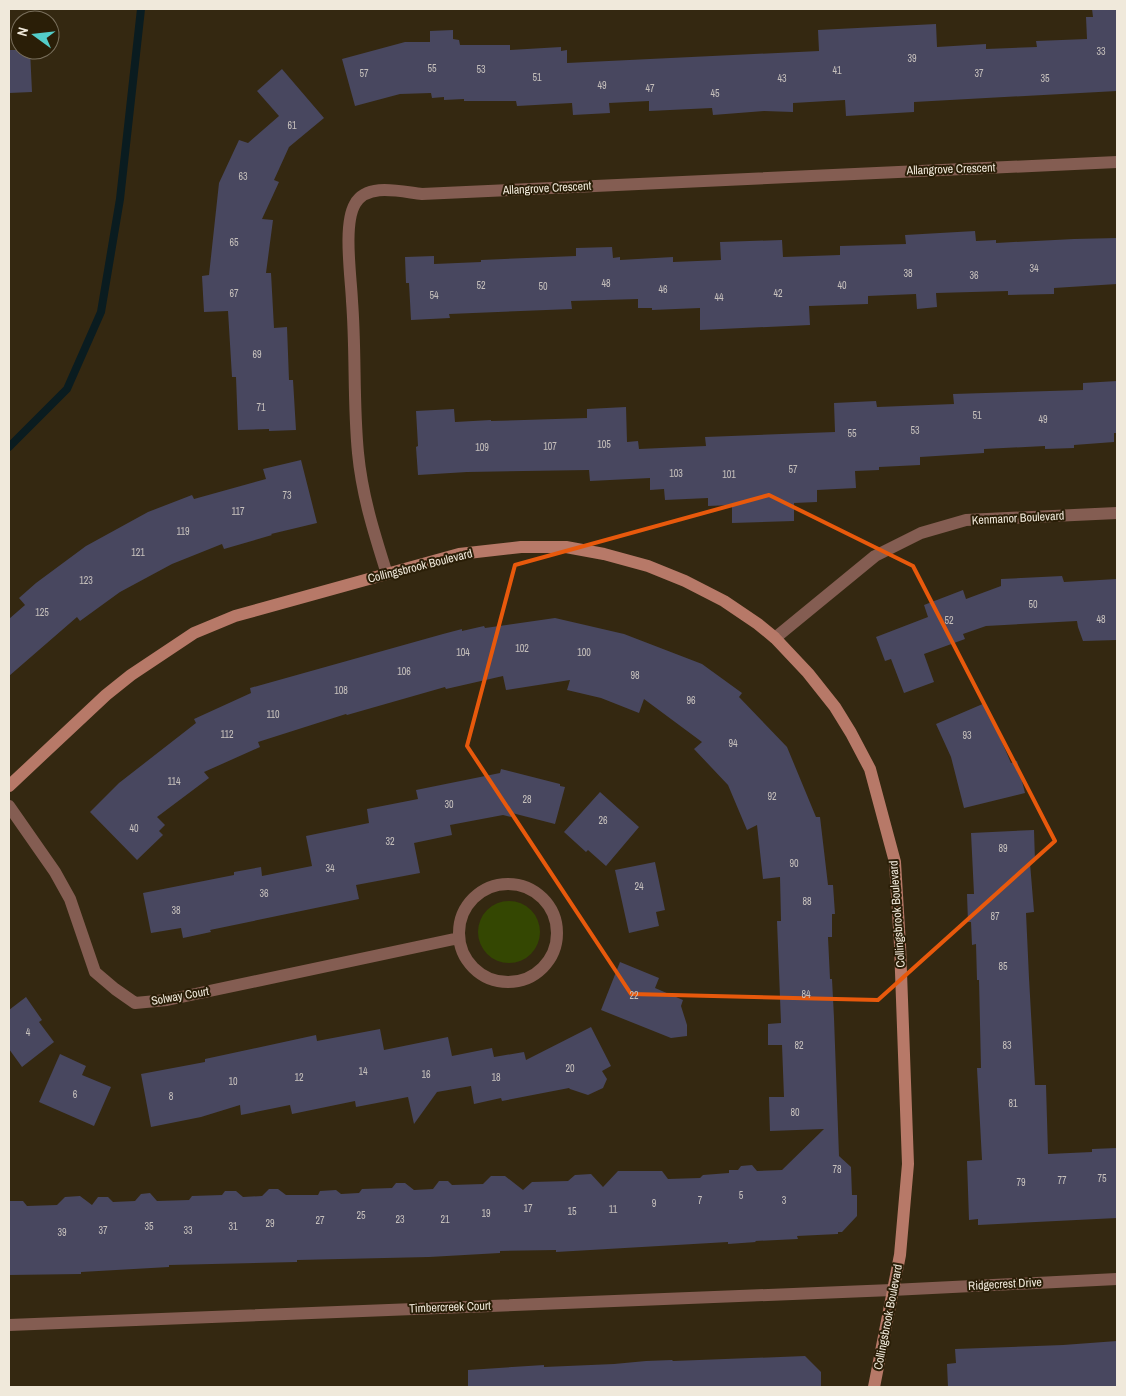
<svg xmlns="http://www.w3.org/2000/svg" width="1126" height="1396" font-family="'Archivo Narrow',sans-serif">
	<rect width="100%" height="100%" fill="#342811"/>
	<path fill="#344702" d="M478 932a31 31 0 1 1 62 0a31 31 0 1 1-62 0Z"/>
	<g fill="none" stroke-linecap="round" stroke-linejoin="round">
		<path stroke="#0a1c20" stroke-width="8" d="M9,447L67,389L101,312L120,199L141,9"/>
	</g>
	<path fill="#48475f" d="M1092,9H1117V91L914,102V112L846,116L845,100L793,103V112L764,111L713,115L712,108L649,111V101L609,103L610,113L573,115L572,103L517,106L516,101H464V99L444,100V97L432,98L431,93L400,94L355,106L342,59L405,42H430V31L453,30V39L459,40L460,45H510V50L561,47V51L567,50V63L819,51L818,30L936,24L937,47L986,44V49L1037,47L1036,41L1087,39L1086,17H1093Z
		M9,50H30L32,92L9,93Z
		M282,69L324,118L289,147L274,180L279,182L262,219L273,220L266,273H271L274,328L287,327L289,380H293L296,430L269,431V429L238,430L236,377H232L228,311L204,312L202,276L209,275L219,183L239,140L248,143L279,116L257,91Z
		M975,231L976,241L996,240V243L1074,239L1117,238V284L1054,288V294L1008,295V291L936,293L937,307L917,309L916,294L868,296V304L809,306L810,325L700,330V308L652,310V308H638V299L571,301L572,309L449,314L450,318L411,320L409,283H406L405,257L434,256V264L481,262V260L576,256V248L612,247L613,258L620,257V260L673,257V262L721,260L720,242L782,240L783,257L840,255V246L906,244L905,235Z
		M1117,381V433H1114V442L1074,445V448L1045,449V446L984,449V453L920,457V465L879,467V470L855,471L856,488L817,490V502L794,503V521L732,523V505L708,506V498L665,500L664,489L650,490V478L590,481L589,470L467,472L418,475L416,447L418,446L416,411L454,409L455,422L491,420V421L587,418V409L626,407L627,442L638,441L639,449L706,446L705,437L835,432L834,403L876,401L877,407L954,404L953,394L1083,390V383Z
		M301,460L317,523L271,534L272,535L224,549L222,544L172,564L120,592L80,621L77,617L9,676V619L25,605L19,598L36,583L86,546L148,512L192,495L194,499L266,479L263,469Z
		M1062,576L1064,582L1117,579V640L1083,641L1078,627L1077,621L986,626L963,634L965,639L924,654L934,682L904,693L891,659L885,661L876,637L928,617L924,605L963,590L966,599L1001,586V579Z
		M555,618L624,634L702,664L742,693L739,697L787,747L816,817H820L828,885H833L835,914H832V937H828L830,979H832L834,1018L839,1156L851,1167L852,1195H857V1216L842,1232H838V1234L797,1236L798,1239L755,1241L756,1242L728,1244V1242L556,1252V1250L500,1251V1253L429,1257L297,1260V1262L169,1265V1267L81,1272V1274L9,1275V1201H23L27,1206L57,1205L65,1197L80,1196L92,1205L98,1197H108L113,1202L135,1201L141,1194L150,1193L157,1201L189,1200L192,1196L222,1195L225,1191H236L243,1197L262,1196L269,1189H278L286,1195H318L320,1191L336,1190L341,1194L359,1193L362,1189L392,1188L396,1183H405L414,1190L433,1189L439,1181H448L452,1185L483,1184L491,1176H505L523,1190L532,1182L568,1181L575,1175L591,1174L603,1187L618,1171H662L668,1179L700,1178L703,1175L729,1173V1170H738L741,1166L752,1165L757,1171L782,1170L824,1129L770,1131L769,1097H784L782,1045H768V1024L781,1023L777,921H781L780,877L763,879L757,825L747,830L728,785L694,749L702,742L644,699L639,713L601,698L567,690L570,680L506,690L503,676L446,689L445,687L347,715L346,714L258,742L260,747L204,772L209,778L157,817L165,825L159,831L163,835L137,860L90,812L119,783L196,723L194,719L251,693L250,688L443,634L462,629V631L484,626L485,628Z
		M985,703L1011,763L1017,761L1025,793L964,808L951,757L936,724Z
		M501,769L560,784V786L565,787L555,824L512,813L511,817L503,815L450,825L452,835L414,843L420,873L356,885L359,899L210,930L211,932L183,938L181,928L151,933L143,893L234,875V872L261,867L262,876L312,866L306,836L369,823L367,809L418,799L416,790L500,773Z
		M600,792L639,827L606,866L588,850L586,852L564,832Z
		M1034,830L1035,862L1030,863L1034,912L1026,913L1029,978L1035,1085H1046L1048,1154L1092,1152V1149L1117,1148V1218L978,1225V1219L969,1220L967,1161L982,1160L977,1068H981L979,980H977L976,944L972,945L971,922H968L967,894H974L971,833Z
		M655,862L665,910L656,912L659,926L629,933L615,870Z
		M620,962L659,978L655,988L683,1000L681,1006L687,1025V1036L671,1038L601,1010Z
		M26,997L42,1020L39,1022L54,1042L22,1067L9,1049V1010Z
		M591,1027L611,1066L602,1071L607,1079L603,1088L588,1095L570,1089L569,1088L502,1101L501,1098L474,1104L471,1086L437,1092L414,1124L408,1097L356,1107L355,1101L292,1114L290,1105L241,1115L240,1105L201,1117L151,1127L141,1074L205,1062V1059L316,1035L317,1041L380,1029L384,1050L448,1037L452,1056L492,1048L494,1057L524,1052L526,1060Z
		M60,1054L86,1066L82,1075L111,1087L94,1126L39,1102Z
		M1117,1341V1387H948L947,1364L956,1363L955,1349L1063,1345Z
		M805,1356L821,1372V1387H468V1370L544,1365V1367L614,1364L646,1361L672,1360L673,1361Z"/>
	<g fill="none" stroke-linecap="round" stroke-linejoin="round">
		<path stroke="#845d52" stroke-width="12" d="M387,574C374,533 362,495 358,453C353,402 356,352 352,301C351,277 343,224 355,204C367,182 402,192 422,194L1117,162
			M775,638L875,556L921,533L966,520L1117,513
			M9,806L55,872L70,899L95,972L115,989L135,1003L167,1000L459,938
			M459 933a49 49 0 1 1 98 0a49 49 0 1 1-98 0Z
			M9,1325L892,1290L1117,1279"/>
		<path stroke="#b77968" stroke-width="12" d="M9,786L106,695L131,675L194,633L235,616L459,554L521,547H566L604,554L648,566L685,581L724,601L758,624L775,638L808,673L835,707L851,733L870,769L895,862L900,945L908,1164L900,1255L874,1387"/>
	</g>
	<path fill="none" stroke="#e8590c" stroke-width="4" stroke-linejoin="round" d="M769,495L913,566L1055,841L878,1000L631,994L467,746L515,565Z"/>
	<g text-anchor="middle" stroke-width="4" stroke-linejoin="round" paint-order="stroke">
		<g font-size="10" fill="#c6c0bc">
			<text x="1101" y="55">33</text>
			<text x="912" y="62">39</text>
			<text x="432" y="72">55</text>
			<text x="481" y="73">53</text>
			<text x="837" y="74">41</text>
			<text x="364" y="77">57</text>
			<text x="979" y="77">37</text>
			<text x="537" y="81">51</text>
			<text x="782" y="82">43</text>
			<text x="1045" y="82">35</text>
			<text x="602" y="89">49</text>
			<text x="650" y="92">47</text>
			<text x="715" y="97">45</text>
			<text x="292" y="129">61</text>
			<text x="243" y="180">63</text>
			<text x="234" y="246">65</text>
			<text x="1034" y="272">34</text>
			<text x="908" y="277">38</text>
			<text x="974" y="279">36</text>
			<text x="606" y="287">48</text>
			<text x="481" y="289">52</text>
			<text x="842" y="289">40</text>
			<text x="543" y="290">50</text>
			<text x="663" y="293">46</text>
			<text x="234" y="297">67</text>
			<text x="778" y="297">42</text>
			<text x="434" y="299">54</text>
			<text x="719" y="301">44</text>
			<text x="257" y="358">69</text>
			<text x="261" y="411">71</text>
			<text x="977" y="419">51</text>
			<text x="1043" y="423">49</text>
			<text x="915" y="434">53</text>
			<text x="852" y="437">55</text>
			<text x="604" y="448">105</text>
			<text x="550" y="450">107</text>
			<text x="482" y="451">109</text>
			<text x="793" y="473">57</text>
			<text x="676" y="477">103</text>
			<text x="729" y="478">101</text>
			<text x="287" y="499">73</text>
			<text x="238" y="515">117</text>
			<text x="183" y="535">119</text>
			<text x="138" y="556">121</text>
			<text x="86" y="584">123</text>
			<text x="1033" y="608">50</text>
			<text x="42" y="616">125</text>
			<text x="1101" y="623">48</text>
			<text x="949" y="624">52</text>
			<text x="522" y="652">102</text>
			<text x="463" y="656">104</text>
			<text x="584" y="656">100</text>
			<text x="404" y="675">106</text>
			<text x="635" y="679">98</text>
			<text x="341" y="694">108</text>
			<text x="691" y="704">96</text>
			<text x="273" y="718">110</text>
			<text x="227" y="738">112</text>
			<text x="967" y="739">93</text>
			<text x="733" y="747">94</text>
			<text x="174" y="785">114</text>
			<text x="772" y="800">92</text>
			<text x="527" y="803">28</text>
			<text x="449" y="808">30</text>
			<text x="603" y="824">26</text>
			<text x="134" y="832">40</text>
			<text x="390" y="845">32</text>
			<text x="1003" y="852">89</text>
			<text x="794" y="867">90</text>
			<text x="330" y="872">34</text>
			<text x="639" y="890">24</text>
			<text x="264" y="897">36</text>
			<text x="807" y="905">88</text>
			<text x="176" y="914">38</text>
			<text x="995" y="920">87</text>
			<text x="1003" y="970">85</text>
			<text x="806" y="998">84</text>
			<text x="634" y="999">22</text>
			<text x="28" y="1036">4</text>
			<text x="799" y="1049">82</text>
			<text x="1007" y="1049">83</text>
			<text x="570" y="1072">20</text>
			<text x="363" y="1075">14</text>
			<text x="426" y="1078">16</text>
			<text x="299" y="1081">12</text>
			<text x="496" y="1081">18</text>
			<text x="233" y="1085">10</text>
			<text x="75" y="1098">6</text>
			<text x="171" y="1100">8</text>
			<text x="1013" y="1107">81</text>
			<text x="795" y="1116">80</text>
			<text x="837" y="1173">78</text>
			<text x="1102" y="1182">75</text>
			<text x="1062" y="1184">77</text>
			<text x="1021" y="1186">79</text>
			<text x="741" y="1199">5</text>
			<text x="700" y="1204">7</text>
			<text x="784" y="1204">3</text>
			<text x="654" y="1207">9</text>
			<text x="528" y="1212">17</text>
			<text x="613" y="1213">11</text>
			<text x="572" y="1215">15</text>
			<text x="486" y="1217">19</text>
			<text x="361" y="1219">25</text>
			<text x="400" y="1223">23</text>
			<text x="445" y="1223">21</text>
			<text x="320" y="1224">27</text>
			<text x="270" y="1227">29</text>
			<text x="149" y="1230">35</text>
			<text x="233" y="1230">31</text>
			<text x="103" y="1234">37</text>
			<text x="188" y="1234">33</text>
			<text x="62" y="1236">39</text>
		</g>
		<g font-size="12" fill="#f0e9db" stroke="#2a1e07">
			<text transform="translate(951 169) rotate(-2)" y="4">Allangrove Crescent</text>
			<text transform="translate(547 188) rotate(-3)" y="4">Allangrove Crescent</text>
			<text transform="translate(1018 518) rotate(-3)" y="4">Kenmanor Boulevard</text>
			<text transform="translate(420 566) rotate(-14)" y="4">Collingsbrook Boulevard</text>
			<text transform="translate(897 914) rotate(-94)" y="4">Collingsbrook Boulevard</text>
			<text transform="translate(180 996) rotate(-10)" y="4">Solway Court</text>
			<text transform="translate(1005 1284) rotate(-3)" y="4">Ridgecrest Drive</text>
			<text transform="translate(450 1307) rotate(-2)" y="4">Timbercreek Court</text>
			<text transform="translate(888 1317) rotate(-79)" y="4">Collingsbrook Boulevard</text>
		</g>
	</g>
	<rect width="1126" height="1396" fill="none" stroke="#f0e9db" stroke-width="20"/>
	<g transform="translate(35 35) rotate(285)"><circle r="24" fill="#2a1e07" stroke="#796f5c"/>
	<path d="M0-4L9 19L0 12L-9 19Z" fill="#53cdc9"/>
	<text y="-8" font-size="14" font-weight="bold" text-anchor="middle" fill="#f0e9db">N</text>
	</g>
</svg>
